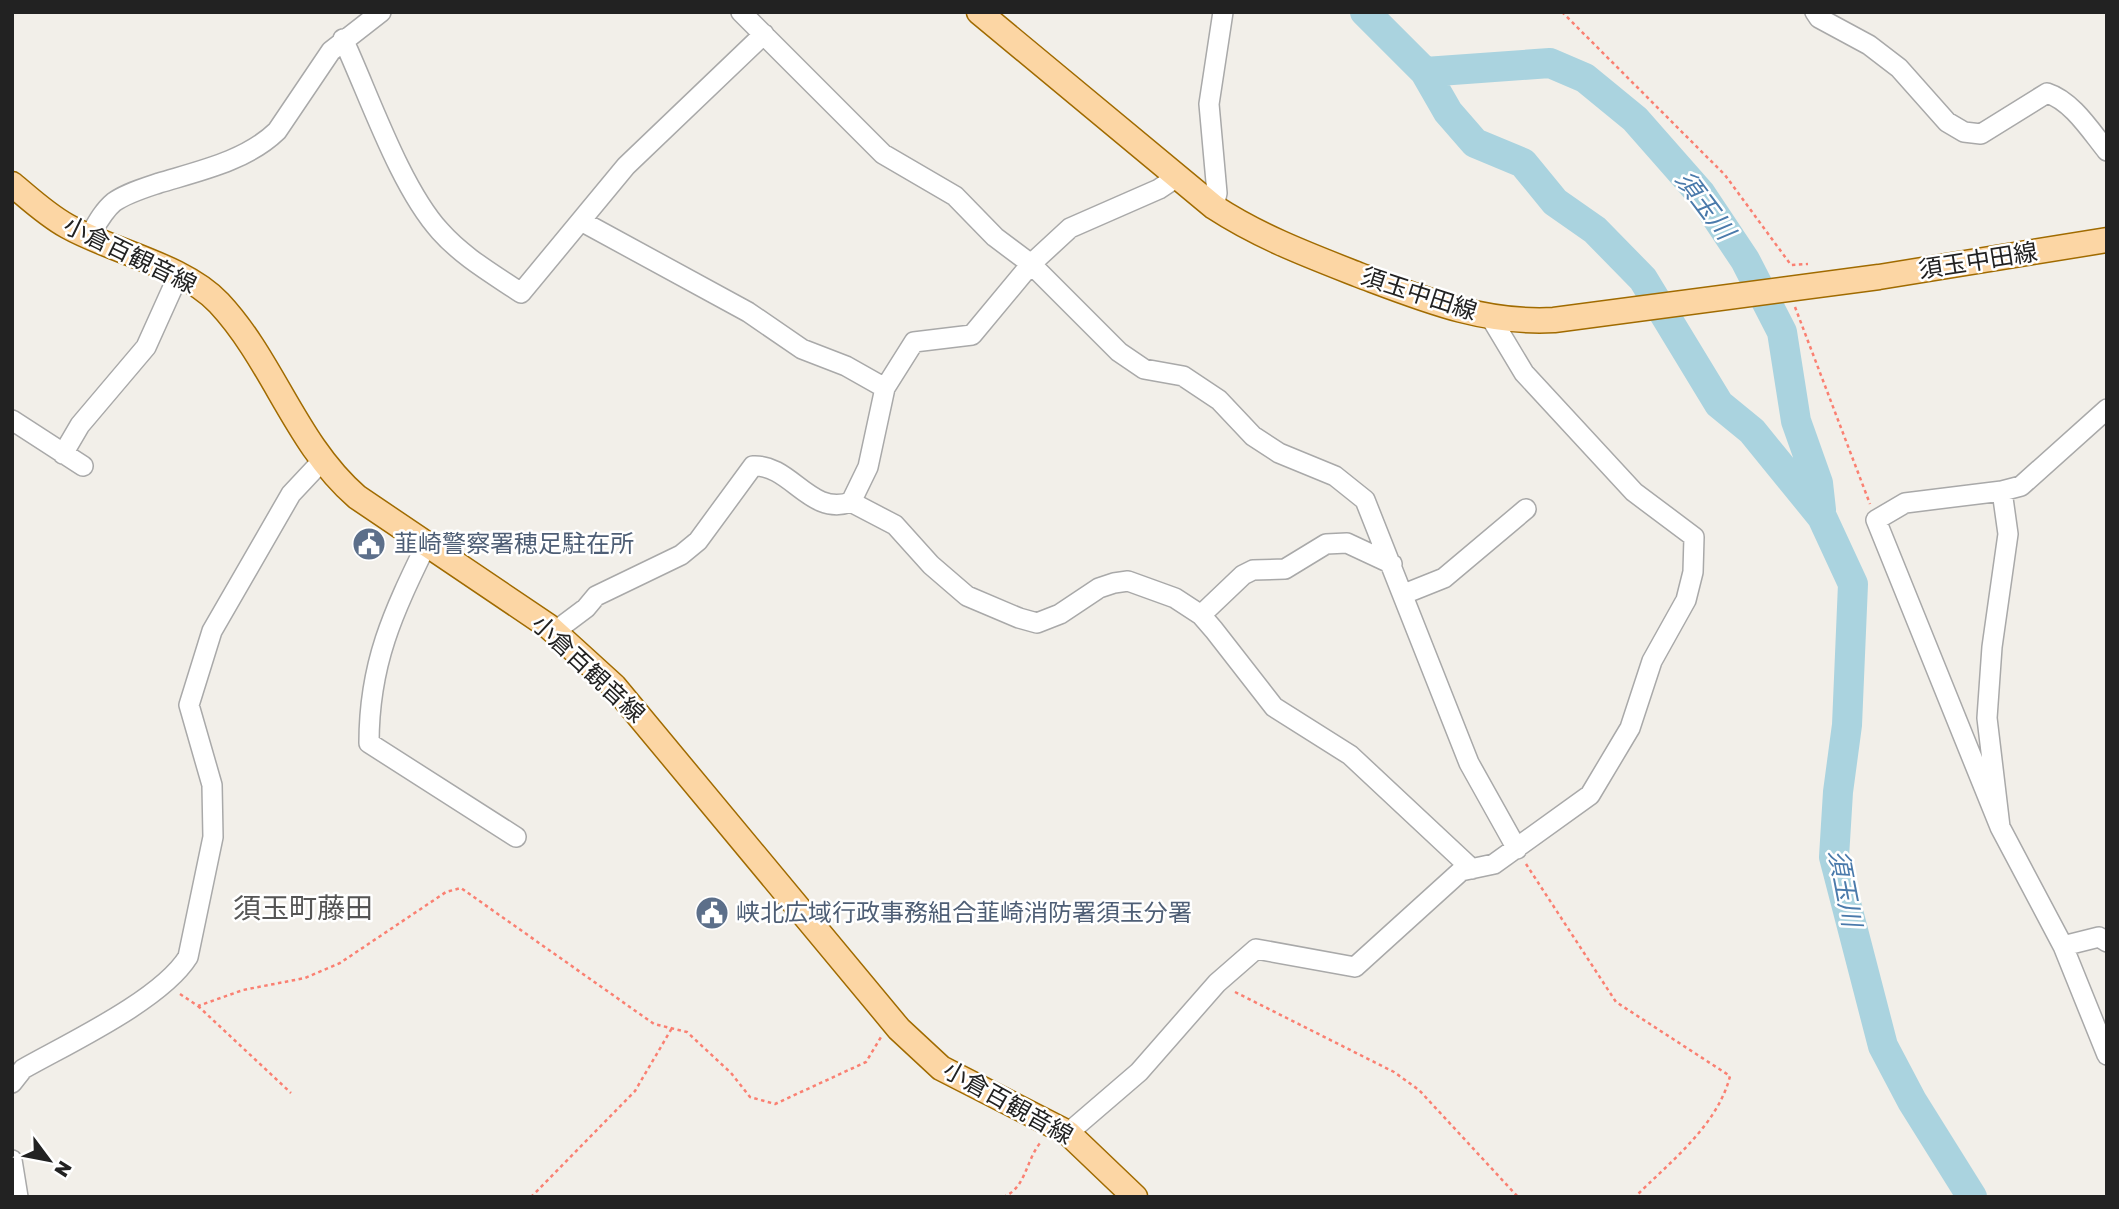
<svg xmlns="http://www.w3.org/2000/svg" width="2119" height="1209" font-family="'Golos Text','Noto Sans JP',sans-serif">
	<rect width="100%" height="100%" fill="#f2efe9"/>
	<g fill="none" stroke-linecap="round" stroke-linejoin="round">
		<path stroke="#aad3df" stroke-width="30" d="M1365,12L1425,72L1448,112L1475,143L1523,163L1555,202L1595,230L1643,279L1719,404L1752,431L1822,517L1853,584L1847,725L1838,792L1834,857L1883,1046L1912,1101L1972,1197
			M1425,72L1550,63L1585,78L1635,119L1701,194L1745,260L1782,332L1796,421L1818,483L1821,510"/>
		<defs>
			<path id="minor" d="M741,12L883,154L955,196L995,237L1031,264L1119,352L1144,369L1183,376L1219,400L1253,436L1279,453L1335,476L1365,500L1469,763L1517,849
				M1815,12L1819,18L1869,45L1899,68L1947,122L1964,132L1981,134L2047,93C2072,101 2090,130 2107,151
				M343,39C369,95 400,187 440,231C463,257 493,274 521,293L626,166L764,34
				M1214,207L1217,193L1209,104L1223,12
				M581,221L748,312L802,349L846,366L885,388
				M89,237C96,225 103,211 114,202C127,193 144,188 159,183C199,171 246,161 277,131L331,51L381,12
				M12,420L83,466
				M63,454L80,425L146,347L178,276
				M2002,491L2008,534L1992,647L1987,718L2000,827L2063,946L2099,937L2107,942
				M851,502L868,467L885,388L914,342L972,335L1031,264L1070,228L1159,189L1177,177
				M427,543C393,613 369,663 369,743L516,837
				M1404,594L1444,578L1526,509
				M1201,615L1243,575L1253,570L1285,569L1326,544L1347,543L1392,564
				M554,632L586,608L596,596L681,555L698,541L753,466C791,464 810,517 851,502L895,525L931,565L967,596L1019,618L1037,623L1060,614L1099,588L1114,583L1128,581L1175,598L1201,615L1214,630L1274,707L1350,755L1472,869
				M2000,827L1876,520L1905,503L2002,491L2021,486L2107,409
				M2063,946L2107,1055
				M12,1083L23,1069C69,1043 161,1000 188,957L213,837L212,785L189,705L212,631L291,494L321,462
				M1068,1133L1139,1072L1217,983L1256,949L1355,967L1461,871L1494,864L1590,795L1630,728L1652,661L1686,600L1693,572L1694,537L1634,492L1524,373L1491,318
				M12,1160L18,1197"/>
			<path id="major" d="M979,12L1214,207C1260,237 1308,255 1359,275C1423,299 1483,324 1554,320L1879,277L2107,240
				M12,184C30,199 47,215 67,226C113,252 183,265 219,303C274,362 295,443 357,497L548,626L614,686L899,1029L941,1068L1068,1133L1135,1197"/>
		</defs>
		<use href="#minor" stroke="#a9a9a9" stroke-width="22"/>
		<use href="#major" stroke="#a06b00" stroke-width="27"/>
		<path stroke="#fa8072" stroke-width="2.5" stroke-dasharray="3.5 3.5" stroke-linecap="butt" d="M1562,12L1725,175L1791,265L1808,264
			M1795,307L1870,504
			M1526,864L1616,1002L1730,1076C1718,1125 1670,1162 1635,1197
			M1235,992L1394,1072L1419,1090L1518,1197
			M180,994L198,1006L243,990L305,978L340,963L446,892L461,888L654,1024L687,1032L731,1073L750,1097L775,1104L866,1062L881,1037
			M198,1006L291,1093
			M531,1197L635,1091L672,1028
			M1003,1197C1026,1189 1026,1159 1041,1142"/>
		<use href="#minor" stroke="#fff" stroke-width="19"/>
		<use href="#major" stroke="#fcd6a4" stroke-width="24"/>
	</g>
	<defs>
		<symbol id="civic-disc" viewBox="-11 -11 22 22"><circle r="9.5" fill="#5c6f8a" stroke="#fff"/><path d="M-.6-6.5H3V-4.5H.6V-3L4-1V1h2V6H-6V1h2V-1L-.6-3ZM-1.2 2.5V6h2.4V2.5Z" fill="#fff"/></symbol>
	</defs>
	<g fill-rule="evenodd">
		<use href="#civic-disc" x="350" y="525" width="38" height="38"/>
		<use href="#civic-disc" x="693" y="894" width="38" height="38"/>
	</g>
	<g text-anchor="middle" stroke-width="5" stroke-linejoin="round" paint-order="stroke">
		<g font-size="24" fill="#222" stroke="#fff">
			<text transform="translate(130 255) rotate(26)" y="8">小倉百観音線</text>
			<text transform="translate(1978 261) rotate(-9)" y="8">須玉中田線</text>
			<text transform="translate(1419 294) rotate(18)" y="8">須玉中田線</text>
			<text transform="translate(588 669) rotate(43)" y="8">小倉百観音線</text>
			<text transform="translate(1008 1103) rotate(29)" y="8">小倉百観音線</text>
		</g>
		<g font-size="24" fill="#4e5e75" stroke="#fff" text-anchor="start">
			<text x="394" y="552">韮崎警察署穂足駐在所</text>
			<text x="736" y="921">峡北広域行政事務組合韮崎消防署須玉分署</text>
		</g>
		<g font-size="26" font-style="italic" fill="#4a7aab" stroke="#fff">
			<text transform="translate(1705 205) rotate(53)" y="9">須玉川</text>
			<text transform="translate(1845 888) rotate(79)" y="9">須玉川</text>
		</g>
		<g font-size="28" fill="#555" stroke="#fff">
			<text x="303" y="918">須玉町藤田</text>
		</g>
	</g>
	<rect width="2119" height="1209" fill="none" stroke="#222222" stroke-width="28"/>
	<g transform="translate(49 1160) rotate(122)" stroke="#ffffff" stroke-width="5" paint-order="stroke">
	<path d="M0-5L12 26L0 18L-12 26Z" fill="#222222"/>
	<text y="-10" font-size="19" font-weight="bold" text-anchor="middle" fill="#222222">N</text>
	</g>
</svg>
